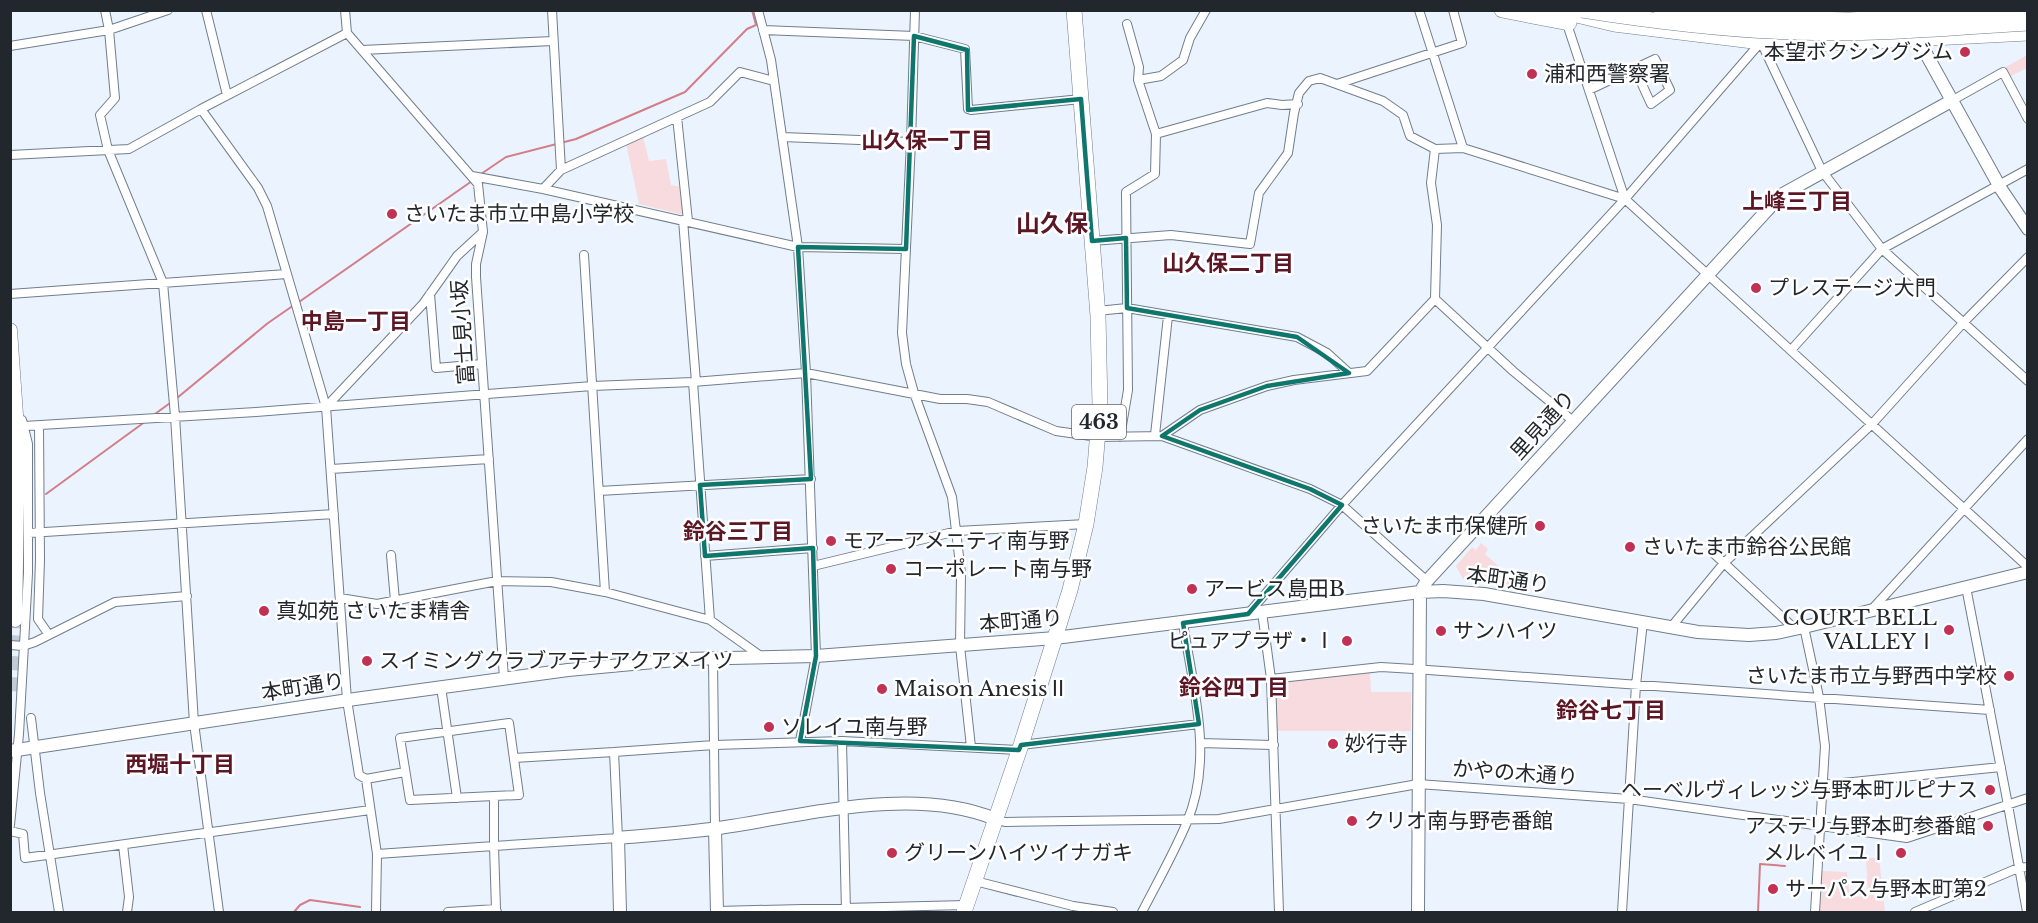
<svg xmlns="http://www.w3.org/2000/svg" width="2038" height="923" font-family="'Libre Baskerville','Noto Sans JP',serif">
	<rect width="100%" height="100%" fill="#ebf4fe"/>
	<path fill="#f8dbde" d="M2027,55V68L2009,77L2004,68Z
		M643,136L649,161L666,159L671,185L682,187L684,215L639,204L626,144Z
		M1481,543L1488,549L1485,554L1517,583L1514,586L1463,579L1456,566L1472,547L1476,550Z
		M1370,671L1371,692H1411V731H1275L1274,680Z
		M1866,858H1879L1885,912H1822L1819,910L1822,871L1847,872L1850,897L1868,896Z"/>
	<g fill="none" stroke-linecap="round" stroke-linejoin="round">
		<path stroke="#d37d88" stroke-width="2" d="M481,174L506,157L576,139L685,92L747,29L756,25L752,10
			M299,302L472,181
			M177,398L268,323L294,305
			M155,414L170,403
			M46,494L146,421
			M294,912L300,905L310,900L360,907
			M1758,912L1760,864L1785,866"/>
		<path stroke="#c3cbd4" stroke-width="14" stroke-dasharray="14 7" stroke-linecap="butt" d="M10,691L15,620"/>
		<defs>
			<path id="street" d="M105,10L109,30L115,98L100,115L108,150L163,283L175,416L194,723L219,912
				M206,10L227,95
				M552,10L561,170
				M758,10L771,60L798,247L806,373L816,656L800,741
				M1566,21L1625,199
				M763,30L914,36L965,49L968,109L971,110L1081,99
				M10,46L109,30L168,10
				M362,50L553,41
				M1138,80L1161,76L1183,60L1190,38L1206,10
				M1337,84L1462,43L1453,10
				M1589,90L1655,59L1670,90L1651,104L1635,69
				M1953,100L2003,72L2028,119
				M201,109L347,33L345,10
				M677,117L688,221
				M1156,134L1267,103L1282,105L1298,104
				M782,137L911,142L902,333L906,364L914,393L952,497L961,573L960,646L971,747
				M911,142L915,10
				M1463,148L1625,199L2028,567
				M1435,149L1431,183L1437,225L1435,299L1513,371L1573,421
				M10,155L129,149L201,109L258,188L267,206L326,407L347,700L359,775L366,779L377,854L376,912
				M472,176L543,189L798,247L906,249
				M543,189L561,170L710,102L740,72L774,81
				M683,220L696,382
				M483,232L476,264V277L504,678
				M1092,241L1171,235L1250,244L1259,193L1288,153L1294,113L1299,93L1309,81L1320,78L1383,101L1403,115L1410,136L1435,149L1463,148L1419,10
				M584,255L605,592
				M10,294L287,274
				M430,294L436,368L482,364
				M1097,311L1127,308L1297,337L1327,353L1349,373
				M1792,349L1882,249L2028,169
				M693,382L710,620
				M326,407L423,304L457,256L483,232L478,184L347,33
				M24,426L256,412L592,386L693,382L806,373L940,399H967L988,402L1056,431L1098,437L1162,436L1310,489L1342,505L1427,581
				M39,426L40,560L38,619L49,635
				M1155,435L1168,316
				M1162,436L1200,410L1267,386L1294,380L1367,371L1435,299
				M1120,437L1128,390L1126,192L1155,174L1156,134L1138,80L1139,67L1127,24
				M331,469L489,459
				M599,491L811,479
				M29,533L334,514
				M1711,551L1724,563L1873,423L1963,323L2028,257
				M391,555L395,601
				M705,556L813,548
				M813,566L957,531L1086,524
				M1966,587L2008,805L2027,912
				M340,598L377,604L497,581L551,582L605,592L710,620L762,657
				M1875,609V606L2028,439
				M1262,612L1271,679L1279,912
				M1248,614L1342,505L1625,199L1761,42L1822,171L1882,249L2028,381
				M1672,626L1724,563L1795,629
				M1804,627L1819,697L1825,746L1815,912
				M10,645L23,646L35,642L115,602L187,596
				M1271,679L1381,667L1414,669L1990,710
				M441,687L457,798
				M31,718L40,793L59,912
				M842,741L846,912
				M1201,743L1274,745
				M1021,745L1199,724
				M514,758L614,752
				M366,779L405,772
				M1823,785L2001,767
				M494,796L519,795L509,723L400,738L410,800L494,796V846L618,838L614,752L714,745L713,659
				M995,819L1005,822L1219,819L1418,784L1629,799L1907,838L2028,798
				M10,825L19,734L28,573V444L22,420
				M715,829L714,745L842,741L1019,750
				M10,831L23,834L25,858L370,810
				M123,845L129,897L127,912
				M377,854L494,846L496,909
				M975,881L1073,906L1113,912
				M717,911L966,905
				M448,912L496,909L497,912
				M1142,912C1157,883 1174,853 1187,822C1214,758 1193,688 1183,623
				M1622,912L1636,685L1643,622
				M1915,912L2018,868L2028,867"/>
			<path id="secondary" d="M1914,32L2001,189L2028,229
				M10,751L355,699L568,670L686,659L816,656L1055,638L1420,592L1443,591L1484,594L1698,632L1749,635L1776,633L1804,627L2028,572
				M715,829L717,912
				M620,912L618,838C651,835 685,833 718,828C804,816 912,785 995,819
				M1418,912L1420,592L1426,582L1781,195L1953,100"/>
			<path id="primary" d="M10,330L18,443L15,620"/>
			<path id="highway" d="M1502,10L1569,23
				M1556,10L1614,24L1761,42L1817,44L2028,33
				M1822,13L1874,10
				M964,912L1021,745L1070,590L1086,524L1095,467L1100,406L1098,316L1074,10"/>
		</defs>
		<use href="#street" stroke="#707e8c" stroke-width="10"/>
		<use href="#secondary" stroke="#707e8c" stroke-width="14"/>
		<use href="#primary" stroke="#707e8c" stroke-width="15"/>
		<use href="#highway" stroke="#707e8c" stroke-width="16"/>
		<use href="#street" stroke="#fff" stroke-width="8"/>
		<use href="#secondary" stroke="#fff" stroke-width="12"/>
		<use href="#primary" stroke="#fff" stroke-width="14"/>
		<use href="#highway" stroke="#fff" stroke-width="15"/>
		<defs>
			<path id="highway-bridge" d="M1582,10C1652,21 1723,30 1795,32C1872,35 1950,28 2028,23
				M1661,10L1711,16L1849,20L2022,10"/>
		</defs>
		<use href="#highway-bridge" stroke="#707e8c" stroke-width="16" stroke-linecap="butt"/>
		<use href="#highway-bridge" stroke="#fff" stroke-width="15"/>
	</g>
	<path fill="none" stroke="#0f766e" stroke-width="4.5" stroke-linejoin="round" d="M914,36L967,50L968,110L1081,99L1092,241L1126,238L1127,308L1297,337L1349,373L1267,386L1200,410L1162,436L1310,489L1342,505L1248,614L1183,623L1199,724L1021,745L1019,750L800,741L816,656L813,548L705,556L700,485L811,479L798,247L906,249Z"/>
	<g fill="#c13153" stroke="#fff" stroke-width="2">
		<circle cx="1965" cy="52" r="6"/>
		<circle cx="1532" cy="74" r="6"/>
		<circle cx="392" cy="214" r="6"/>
		<circle cx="1756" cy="288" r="6"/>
		<circle cx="1540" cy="526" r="6"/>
		<circle cx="831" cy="541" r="6"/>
		<circle cx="1630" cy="547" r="6"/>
		<circle cx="891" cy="569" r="6"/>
		<circle cx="1192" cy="589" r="6"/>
		<circle cx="264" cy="611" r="6"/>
		<circle cx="1949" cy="630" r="6"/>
		<circle cx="1441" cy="631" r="6"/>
		<circle cx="1347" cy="641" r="6"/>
		<circle cx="367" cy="661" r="6"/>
		<circle cx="2009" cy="676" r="6"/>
		<circle cx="882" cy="689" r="6"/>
		<circle cx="769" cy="727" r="6"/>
		<circle cx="1333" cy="744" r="6"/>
		<circle cx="1990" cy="790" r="6"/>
		<circle cx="1352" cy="821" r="6"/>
		<circle cx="1988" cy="826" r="6"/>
		<circle cx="892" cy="853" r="6"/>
		<circle cx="1901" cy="853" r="6"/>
		<circle cx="1773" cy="889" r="6"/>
	</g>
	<g text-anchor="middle" stroke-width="5" stroke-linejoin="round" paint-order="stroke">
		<rect fill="#fff" stroke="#64686b" stroke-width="1.5" x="1072" y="405" width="54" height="34" rx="4.5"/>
		<g font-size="20" font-weight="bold" fill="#21272c">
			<text x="1099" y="429">463</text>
		</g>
		<g font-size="21" fill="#21272c" stroke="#fff" text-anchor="start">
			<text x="1953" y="59" text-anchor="end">本望ボクシングジム</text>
			<text x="1544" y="81">浦和西警察署</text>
			<text x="404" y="221">さいたま市立中島小学校</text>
			<text x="1768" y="295">プレステージ大門</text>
			<text x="1528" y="533" text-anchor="end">さいたま市保健所</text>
			<text x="843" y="548">モアーアメニティ南与野</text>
			<text x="1642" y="554">さいたま市鈴谷公民館</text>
			<text x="903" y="576">コーポレート南与野</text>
			<text x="1204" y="596">アービス島田B</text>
			<text x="276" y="618">真如苑 さいたま精舎</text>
			<text x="1937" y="625" text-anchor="end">COURT BELL<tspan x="1937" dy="24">VALLEYⅠ</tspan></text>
			<text x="1453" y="638">サンハイツ</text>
			<text x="1335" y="648" text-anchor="end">ピュアプラザ・Ⅰ</text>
			<text x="379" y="668">スイミングクラブアテナアクアメイツ</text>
			<text x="1997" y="683" text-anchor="end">さいたま市立与野西中学校</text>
			<text x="894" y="696">Maison AnesisⅡ</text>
			<text x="781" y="734">ソレイユ南与野</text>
			<text x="1345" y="751">妙行寺</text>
			<text x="1978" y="797" text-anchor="end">ヘーベルヴィレッジ与野本町ルピナス</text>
			<text x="1364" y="828">クリオ南与野壱番館</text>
			<text x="1976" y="833" text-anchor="end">アステリ与野本町参番館</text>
			<text x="904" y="860">グリーンハイツイナガキ</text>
			<text x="1889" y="860" text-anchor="end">メルベイユⅠ</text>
			<text x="1785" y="896">サーパス与野本町第2</text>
		</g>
		<g font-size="21" fill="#21272c" stroke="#fff">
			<text transform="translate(463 332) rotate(-94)" y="7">富士見小坂</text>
			<text transform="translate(1543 425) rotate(-48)" y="7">里見通り</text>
			<text transform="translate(1508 580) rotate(8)" y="7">本町通り</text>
			<text transform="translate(1021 621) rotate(-5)" y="7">本町通り</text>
			<text transform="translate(303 687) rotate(-9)" y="7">本町通り</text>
			<text transform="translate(1515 773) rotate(4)" y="7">かやの木通り</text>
		</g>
		<g font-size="22" font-weight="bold" fill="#5c1726" stroke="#fff">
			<text x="927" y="148">山久保一丁目</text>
			<text x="1797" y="209">上峰三丁目</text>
			<text x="1228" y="271">山久保二丁目</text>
			<text x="356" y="329">中島一丁目</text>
			<text x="738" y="539">鈴谷三丁目</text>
			<text x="1234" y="695">鈴谷四丁目</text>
			<text x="1611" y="718">鈴谷七丁目</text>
			<text x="180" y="772">西堀十丁目</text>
		</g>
		<g font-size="24" font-weight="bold" fill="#5c1726" stroke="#fff">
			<text x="1052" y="232">山久保</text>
		</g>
	</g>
	<rect width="2038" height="923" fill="none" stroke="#21272c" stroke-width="24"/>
</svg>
